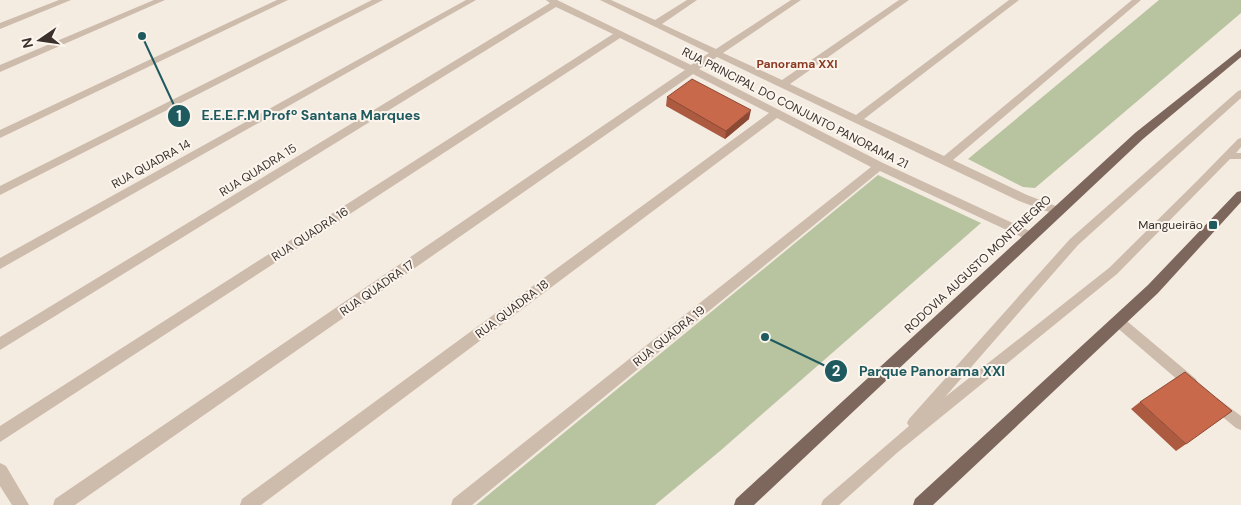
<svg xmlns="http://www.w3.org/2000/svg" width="1241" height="505" font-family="'DM Sans',sans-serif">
	<rect width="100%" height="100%" fill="#f4ebe1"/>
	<path fill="#b8c4a0" d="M1159,0H1241V13L1035,188L1023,187L968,159Z
		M878,175L981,223L720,451L655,505H476Z"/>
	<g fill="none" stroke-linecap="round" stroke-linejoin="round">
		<path fill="#cdbbac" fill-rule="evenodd" d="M1241,90V98L1078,245L945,397L1109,268L1197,181L1238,139L1241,138V147L1236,153H1241V159H1230L1117,274L898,452L839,505H821L823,500L909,426L907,423L909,419L1070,239L1238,91Z
			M1118,316L1122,317L1196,379L1198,383L1196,387L1191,389L1186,387L1114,325L1112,321L1114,317Z
			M1217,398L1241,416V430L1236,428L1212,408L1210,404L1212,400Z"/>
		<path fill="#cdbbac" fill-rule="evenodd" d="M59,0H71L0,29V23Z
			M154,0H165L0,72V65Z
			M277,0H288L0,138V130Z
			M372,0H383L0,195V186Z
			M466,0H476L0,269V258Z
			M546,0H557L691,65L709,53L600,0H611L655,20L687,0H697L662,24L716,49L791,0H801L723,53L782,80L899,0H909L790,84L856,115L1009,0H1019L864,119L944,156L1132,0H1141L953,160L1027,195L1061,208L1063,211L1057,215L1019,201L717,57L699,69L883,163L1034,233L1036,236L1034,239H1026L880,171L472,505H451L453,499L871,167L777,118L261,505H240L242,499L769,113L693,74L75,505H53L55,499L685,70L620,38L0,442V426L613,34L556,7L0,350V337L550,3Z
			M0,463L6,466L29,505H12L0,486Z"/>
		<path fill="#7d675c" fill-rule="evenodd" d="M1241,49V57L1143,139L754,505H734L736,499L1135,133Z
			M1241,191V202L1158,293L933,505H913L915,499L1148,285L1237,192Z"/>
	</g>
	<path fill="#ac5a40" d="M667,97L749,119L725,139L666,106Z
		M1140,402L1186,444L1176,451L1131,409Z"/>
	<path fill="#8c4a34" d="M751,110L749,119L725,139L726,131Z"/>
	<path fill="#c8694b" stroke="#8c4a34" d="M692,79L751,110L726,131L667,97Z
		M1185,372L1232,411L1186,444L1140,402Z"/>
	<rect fill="#1f5a5e" stroke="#fbf5ee" stroke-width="2" x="1208" y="220" width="10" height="10" rx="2.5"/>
	<g text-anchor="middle" stroke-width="4" stroke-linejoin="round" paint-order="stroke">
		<g font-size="12" font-weight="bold" fill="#8c3b22" stroke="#fbf5ee">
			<text x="797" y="68">Panorama XXI</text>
		</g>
		<g font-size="12" fill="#3b302b" stroke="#fbf5ee">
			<text transform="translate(795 108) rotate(27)" y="4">RUA PRINCIPAL DO CONJUNTO PANORAMA 21</text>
			<text transform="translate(151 164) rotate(-29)" y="4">RUA QUADRA 14</text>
			<text transform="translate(258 170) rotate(-32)" y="4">RUA QUADRA 15</text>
			<text transform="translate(310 234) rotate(-33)" y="4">RUA QUADRA 16</text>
			<text transform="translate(978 264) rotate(-43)" y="4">RODOVIA AUGUSTO MONTENEGRO</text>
			<text transform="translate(377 288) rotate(-35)" y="4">RUA QUADRA 17</text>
			<text transform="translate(512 309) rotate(-37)" y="4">RUA QUADRA 18</text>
			<text transform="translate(669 336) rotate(-39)" y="4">RUA QUADRA 19</text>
		</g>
		<g font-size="12" fill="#3b302b" stroke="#fbf5ee" text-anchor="end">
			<text x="1203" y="229">Mangueirão</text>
		</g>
	</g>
	<path fill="none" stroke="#1f5a5e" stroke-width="2" d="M142 36L179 116M765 337L836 371"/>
	<g fill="#1f5a5e" stroke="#fbf5ee" stroke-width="2">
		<circle cx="142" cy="36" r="5"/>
		<circle cx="765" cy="337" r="5"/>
		<circle cx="179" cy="116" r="12"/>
		<circle cx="836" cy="371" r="12"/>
	</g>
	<g font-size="15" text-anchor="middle" font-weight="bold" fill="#fff">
		<text x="179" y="121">1</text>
		<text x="836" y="376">2</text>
	</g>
	<g font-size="14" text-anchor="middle" font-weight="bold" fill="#1f5a5e" stroke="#fbf5ee" stroke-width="4" stroke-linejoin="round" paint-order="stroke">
		<text x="311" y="120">E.E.E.F.M Profº Santana Marques</text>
		<text x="932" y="376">Parque Panorama XXI</text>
	</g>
	<g transform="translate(40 40) rotate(257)" stroke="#fbf5ee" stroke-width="4" paint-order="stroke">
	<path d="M0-4L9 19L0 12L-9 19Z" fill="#3b302b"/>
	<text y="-8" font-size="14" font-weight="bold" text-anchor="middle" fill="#3b302b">N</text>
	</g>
</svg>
